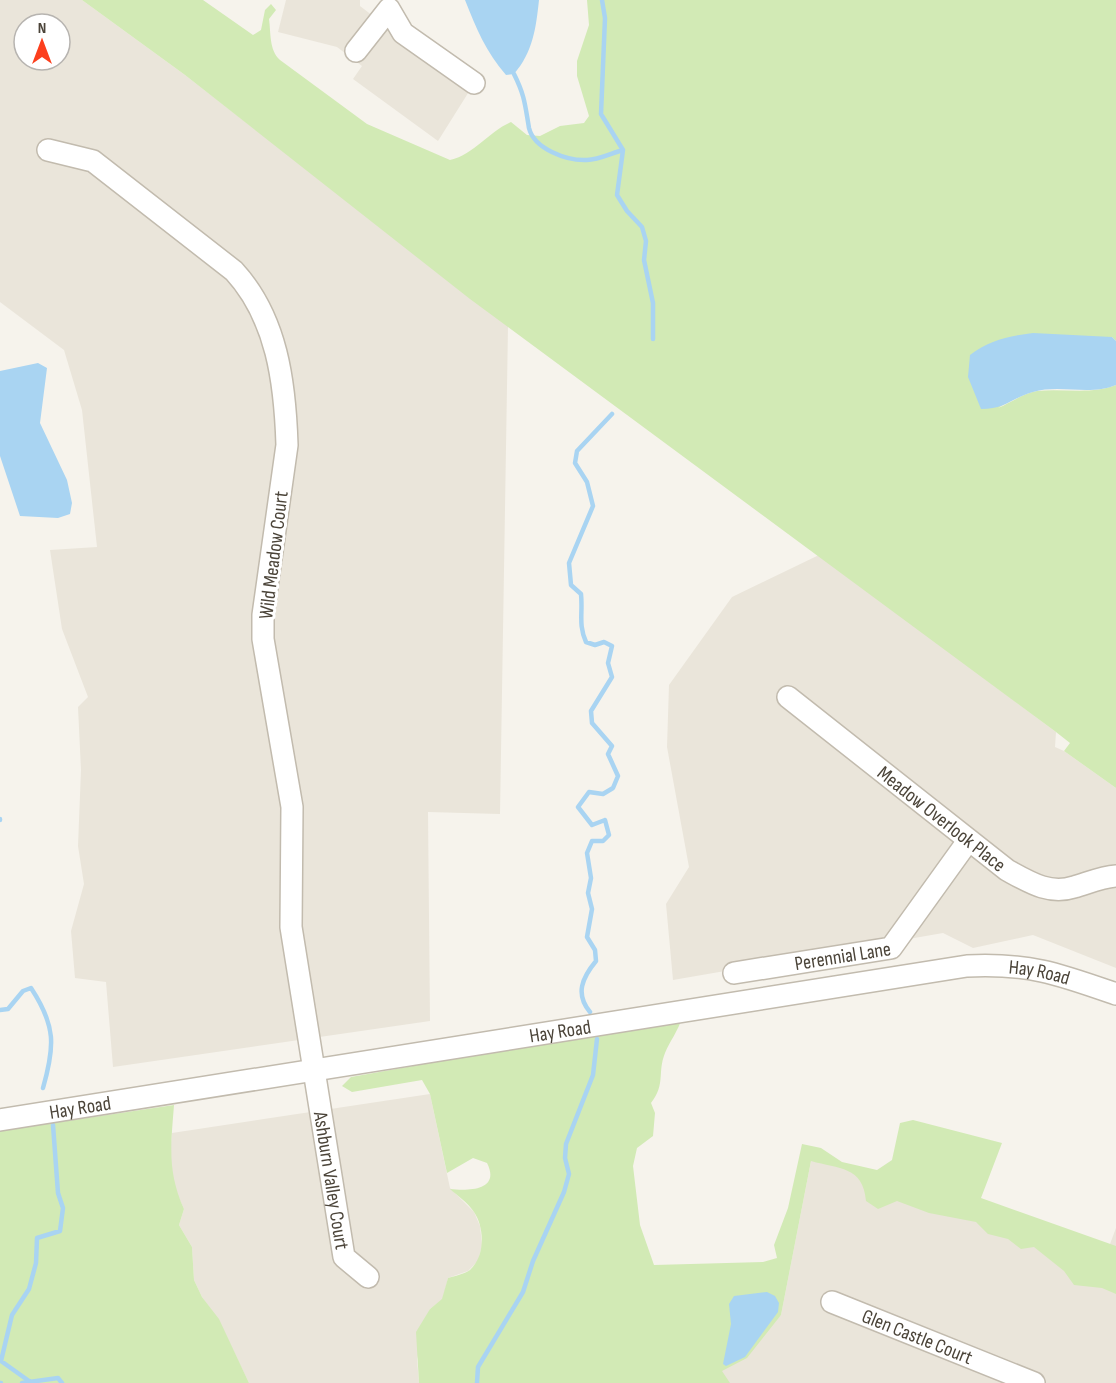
<svg xmlns="http://www.w3.org/2000/svg" width="1116" height="1383" font-family="'Sofia Sans Condensed',sans-serif">
	<rect width="100%" height="100%" fill="#f6f3ec"/>
	<path fill="#eae5da" fill-rule="evenodd" d="M0,0H82L185,75L508,326L500,814L428,812L430,1021L113,1067L106,982L75,978L71,931L84,884L78,846L81,770L78,707L88,697L62,629L50,550L97,547L82,410L64,350L0,302ZM24,24H60V60H24Z
		M286,0H360V6L470,90L438,141L353,79L362,66L337,47L278,32Z
		M819,555L1056,732L1055,747L1064,751L1116,788V968L1033,935L973,948L943,933L673,980L666,904L689,867L667,747L669,685L732,597Z
		M430,1094L450,1188L474,1212L480,1226L482,1245L478,1261L468,1271L448,1278L443,1299L430,1309L417,1359L419,1383H249L218,1319L202,1297L194,1280L192,1247L179,1225L184,1209L173,1185L170,1156L172,1133Z
		M812,1156L1107,1252L1116,1228V1383H703L781,1315Z"/>
	<path fill="#d2eab5" d="M82,0H203L253,35L261,30L265,10L271,4L276,10L269,19C271,33 269,50 280,60L367,124L450,160C475,154 489,131 511,122L527,135L540,136L560,126L584,123L589,116L577,76V61L589,25L587,0H1116V341L1112,337L998,408C1010,403 1024,393 1037,391C1063,388 1092,395 1116,385V788L1064,751L1070,743L1056,732L470,299L185,75Z
		M682,1018C678,1031 670,1041 665,1053C657,1073 666,1084 651,1103L655,1113L653,1136L637,1148L633,1166L640,1225L654,1265L763,1262L777,1258L774,1245L788,1208L802,1144L821,1148L842,1162L877,1170L892,1160L900,1123L913,1120L1002,1143L981,1198L1116,1246V1294L1102,1288L1074,1285L1064,1271L1034,1247L1021,1249L1008,1239L988,1234L976,1222L929,1213L897,1201L878,1209L866,1201C863,1166 839,1169 811,1161L781,1315L747,1358L722,1371L730,1383H419L416,1332L430,1309L442,1299L448,1278C455,1276 464,1274 470,1270C485,1257 485,1228 474,1212C468,1203 458,1196 450,1189C468,1191 501,1191 487,1163L473,1158L447,1173L430,1094L422,1080L352,1092L342,1086L351,1077Z
		M174,1105C171,1145 167,1171 184,1209L179,1225L192,1247L194,1280L202,1297L219,1319L249,1383H0V1131Z"/>
	<path fill="#a9d4f2" d="M465,0H539C536,28 533,52 514,74L506,75C486,52 476,28 465,0Z
		M1033,333L1112,337L1116,341V385C1090,396 1060,384 1033,392C1011,398 1006,409 981,409L968,377L970,355C989,340 1009,336 1033,333Z
		M38,363L47,368L40,423L67,480L72,503L70,514L58,518L20,516L0,456V371Z
		M767,1292L775,1296L779,1303L778,1312L745,1357L726,1366L723,1364L731,1324L729,1304L734,1296Z"/>
	<g fill="none" stroke-linecap="round" stroke-linejoin="round">
		<path stroke="#a9d4f2" stroke-width="4.5" d="M602,0L605,18L601,114L623,150L617,195L627,211L642,227L646,241L644,260L653,303V339
			M514,74C525,96 525,105 529,128C534,149 567,161 587,160C598,160 612,153 623,150
			M0,819V820
			M0,1010L8,1009L23,991L31,988C56,1026 55,1046 43,1088
			M590,1012C575,994 582,978 596,961L595,950L587,937L592,909L588,893L591,878L587,853L592,841H603L609,835L605,820L592,825L578,807L589,792L603,794L613,788L618,776L608,754L612,746L592,723L591,711L612,677L608,663L612,646L604,642L595,645L586,642C578,624 583,613 581,594L571,585L569,563L593,506L587,482L575,463L577,451L612,414
			M29,1381L1,1361L12,1315L29,1289L36,1263L37,1238L60,1231L63,1208L58,1193L53,1125
			M0,1383H1
			M22,1383L58,1378L62,1383
			M477,1383L478,1367L523,1292L533,1261L564,1192L569,1174L565,1158L566,1144L593,1075L597,1039"/>
		<defs>
			<g id="minor">
				<path d="M356,51L389,9L403,33L474,83"/>
				<path id="s1" d="M48,150L93,161L234,271C277,318 285,382 287,445L263,615V639L292,807L291,927L344,1257L368,1277"/>
				<path id="s2" d="M788,697L1007,870C1029,882 1049,895 1074,887C1088,883 1102,877 1116,876"/>
				<path id="s3" d="M734,973L891,948L968,841"/>
				<path id="s4" d="M0,1120L967,966C1030,963 1059,974 1116,994"/>
				<path id="s5" d="M832,1302L1034,1383"/>
			</g>
		</defs>
		<use href="#minor" stroke="#c2bbae" stroke-width="24"/>
		<use href="#minor" stroke="#fff" stroke-width="21"/>
	</g>
	<g text-anchor="middle" stroke-width="6" stroke-linejoin="round" paint-order="stroke">
		<g font-size="20" fill="#4b4439" stroke="#fff">
			<text transform="translate(273 555) rotate(-83)" y="7">Wild Meadow Court</text>
			<text dy="7" stroke="none"><textPath href="#s2" startOffset="196">Meadow Overlook Place</textPath></text>
			<text dy="7" stroke="none"><textPath href="#s3" startOffset="110">Perennial Lane</textPath></text>
			<text dy="7" stroke="none"><textPath href="#s4" startOffset="1052">Hay Road</textPath></text>
			<text dy="7" stroke="none"><textPath href="#s4" startOffset="567">Hay Road</textPath></text>
			<text dy="7" stroke="none"><textPath href="#s4" startOffset="81">Hay Road</textPath></text>
			<text dy="7" stroke="none"><textPath href="#s1" startOffset="1154">Ashburn Valley Court</textPath></text>
			<text dy="7" stroke="none"><textPath href="#s5" startOffset="92">Glen Castle Court</textPath></text>
		</g>
	</g>
	<g transform="translate(42 42)"><circle r="28" fill="#ffffff" stroke="#b7b4b0" stroke-width="1.5"/>
	<path d="M0-4.5L10 22L0 15L-10 22Z" fill="#fc3f1d"/>
	<text y="-9" font-size="16" font-weight="bold" text-anchor="middle" fill="#4b4439">N</text>
	</g>
</svg>
